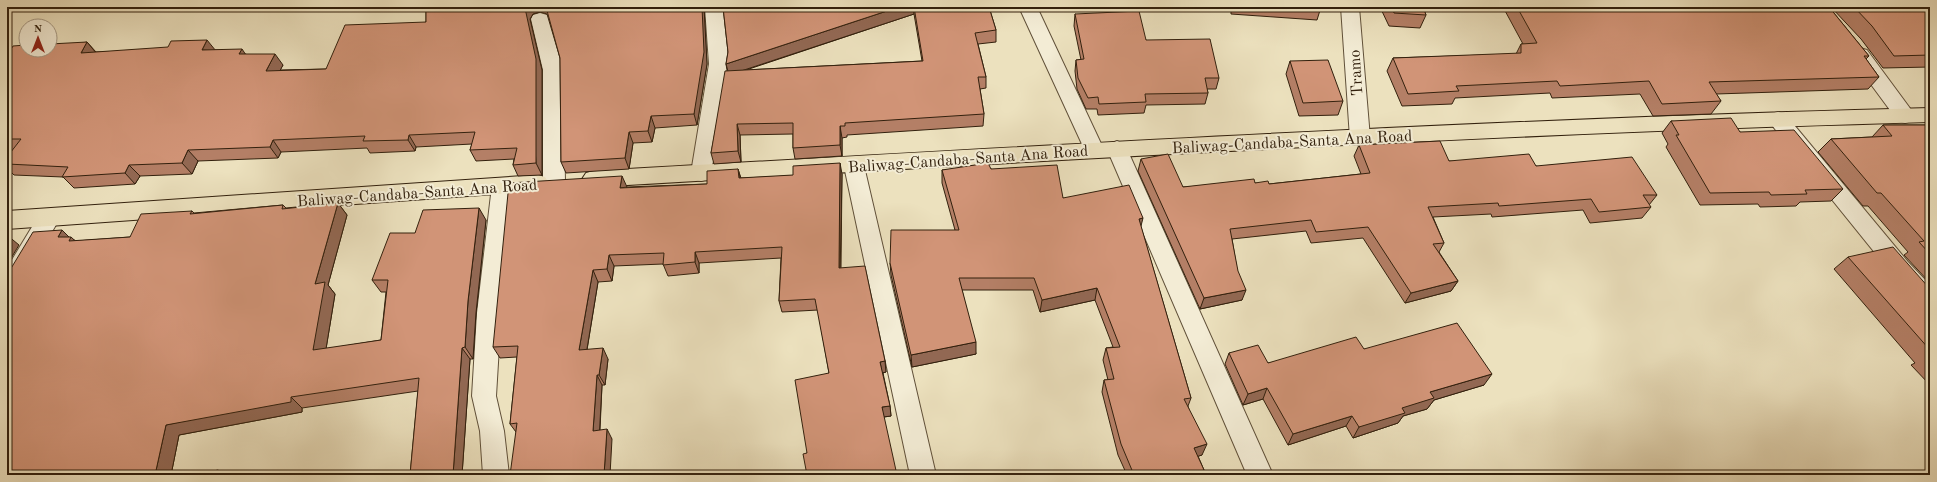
<svg xmlns="http://www.w3.org/2000/svg" width="1937" height="482" font-family="'Old Standard TT',serif">
	<rect width="100%" height="100%" fill="#ece1be"/>
	<filter id="stains"><feTurbulence type="fractalNoise" baseFrequency=".005" numOctaves="4"/><feColorMatrix values="0 0 0 0 .2 0 0 0 0 .09 0 0 0 0 .02 0 0 0 .5 -.17"/></filter>
	<radialGradient id="worn" r=".72"><stop offset=".6" stop-color="#630" stop-opacity="0"/><stop offset="1" stop-color="#630" stop-opacity=".3"/></radialGradient>
	<g fill="none" stroke-linecap="round" stroke-linejoin="round">
		<defs>
			<path id="minor" d="M705,7H723L729,64L711,173L708,179L701,181L694,179L691,173L709,64Z
				M1019,7H1037L1104,150L1101,155L1094,158L1087,155Z
				M1341,7H1359L1370,138L1367,143L1360,146L1353,143L1350,138Z
				M540,13L547,15L549,19L563,70L565,182L561,188L554,190L547,188L543,182V70L531,19L533,15Z
				M1860,48L1867,50L1912,111L1915,116L1912,121L1905,123L1898,121L1853,60L1850,55L1853,50Z
				M1778,112L1785,114L1908,262L1930,285V310L1922,307L1892,274L1771,124L1768,119L1771,114Z
				M1117,141L1124,144L1127,149L1273,475H1247L1107,149L1110,144Z
				M854,158L861,160L864,166L936,475H910L844,166L847,160Z
				M503,178L510,180L514,186L501,313L496,396L504,431L509,475H483L480,431L472,396L477,313L492,186L496,180Z
				M49,209L57,212L60,218L15,295L7,297V268L41,212Z"/>
			<path id="major" d="M1930,108V122C1484,134 1038,161 593,187L586,185L582,179L586,173L593,171C1038,146 1484,119 1930,108Z
				M538,175L545,177L549,183L545,189L538,191L7,229V211Z"/>
		</defs>
		<use href="#minor" stroke="#605039" stroke-width="2"/>
		<use href="#major" stroke="#32200d" stroke-width="2"/>
		<use href="#minor" fill="#f3ecd5" fill-rule="evenodd"/>
		<use href="#major" fill="#ece1be" fill-rule="evenodd"/>
	</g>
	<path fill="#b47f66" stroke="#32200d" fill-rule="evenodd" d="M426,7H704L707,64L697,125L655,128L652,142L633,143L629,169L566,173L561,162L560,58L547,14L540,12L533,14L530,19L542,70V175L518,176L513,165L514,159L476,161L470,150L472,144L416,147L415,151L370,153L367,148L281,152L278,158L198,161L192,174L140,176L135,184L74,188L63,177L14,175L7,168V157L12,150H7V56L87,42L96,52L215,50L245,54L283,65L280,70L326,69L426,22Z
		M723,7H989L996,30V42L978,44L986,77V88L980,89L984,114L983,126L847,135V137L842,138V156L795,159L793,148V134L740,135L741,162L714,164L711,153L727,70L726,64L728,52ZM914,14L922,61L746,70Z
		M1231,7H1321L1317,20L1231,14Z
		M1380,7H1423L1426,15L1420,28L1389,26Z
		M1503,7H1829L1869,56L1866,59L1879,77L1868,89L1716,94L1721,101L1711,114L1653,116L1640,94L1552,98L1550,93L1455,98L1452,104L1402,106L1387,71L1393,58L1516,54L1521,44H1523Z
		M1831,7H1930V67L1883,68L1861,39Z
		M1075,14L1146,40L1219,78L1216,89H1207L1208,93L1205,104L1146,105L1144,113L1098,115L1097,109H1086L1077,89L1075,71L1076,60H1081L1074,26Z
		M1290,61L1343,101L1338,115L1299,116L1286,74Z
		M1671,121L1740,132L1843,189L1831,201L1800,202L1796,206L1760,207L1758,204L1700,205L1666,147L1668,144L1662,133Z
		M1883,125H1930V283L1904,255L1908,252L1868,206H1863L1818,152L1831,139L1872,137Z
		M1359,145L1449,161L1536,166L1657,195L1649,205L1651,207L1642,218L1590,223L1583,210L1492,217L1491,214L1433,217L1444,243L1439,252L1458,281L1451,291L1405,303L1363,238L1311,243L1306,231L1232,239L1242,300L1200,309L1138,171L1141,159L1183,187L1255,183L1269,184L1361,174L1354,156Z
		M738,169L741,178L842,174L841,268L885,361L886,372L883,373L890,406L891,416L884,417L807,453L829,373L818,310L782,312L779,301L781,258L699,263V273L668,276L663,264L614,266L612,281L598,282L587,350L608,359L605,385H602L600,430L612,439L516,432L510,424L517,357L500,358L493,347L627,187L707,184Z
		M991,169L1063,198L1141,227L1191,398L1188,406L1202,455L1198,456L1204,470L1202,475H1127L1118,455L1102,392L1104,380H1108L1103,360L1106,348L1113,347L1095,300L1040,312L1033,290H962L976,354L912,367L891,275L890,263L955,230L942,183V170Z
		M338,203L347,215L328,285L335,294L326,349L381,340L386,292H381L372,280L415,233L486,220L476,313L473,359H470L462,475H410L418,391L302,408V412L179,435L171,475H7L62,230L69,237L76,241L130,237L192,211L194,213L283,205L286,208Z
		M1848,257L1930,289V385L1911,365L1915,363L1834,269Z
		M1364,349L1484,385L1434,400L1427,409L1403,416L1398,423L1353,438L1346,426L1288,445L1263,399L1243,405L1225,364L1229,353L1268,363Z"/>
	<path fill="#926853" stroke="#32200d" d="M525,7H539L540,12L533,14L530,19L542,70V175L536,163Z
		M702,7H704L707,64L697,125L694,114Z
		M899,7H913L914,14L729,75L726,64Z
		M207,40L216,51L202,50Z
		M87,42L97,54L81,53Z
		M242,49L250,61L239,54Z
		M275,54L283,65L274,82L266,71Z
		M651,116L655,128L652,142L648,131Z
		M737,124L740,135L741,162L738,151Z
		M840,126L842,138V156L840,145Z
		M629,132L633,143L629,169L625,158Z
		M409,135L416,147L415,151L408,140Z
		M273,140L281,152L278,158L270,147Z
		M188,150L198,161L192,174L182,163Z
		M840,163L842,174L840,279L839,268Z
		M129,165L140,176L135,184L125,173Z
		M738,169L741,180L739,178Z
		M622,176L627,187L620,188Z
		M338,203L347,215L328,285L335,294L324,361L313,350L315,284Z
		M479,208L486,220L476,313L473,359L465,347L468,301Z
		M1143,218L1140,230L1139,219Z
		M62,230L70,238L71,237L84,249L58,237Z
		M7,235L19,245L7,265Z
		M695,252L699,263V273L695,262Z
		M609,255L614,266L612,281L607,269Z
		M593,270L598,282L585,361L579,350Z
		M1458,281L1451,291L1405,303L1411,293Z
		M1097,288L1095,300L1040,312L1042,300Z
		M1246,290L1242,300L1200,309L1204,298Z
		M976,342V354L912,367L911,355Z
		M462,348L470,359L462,475H453Z
		M603,348L608,359L605,385L599,375Z
		M885,361L886,372L882,373L880,362Z
		M1492,374L1484,385L1434,400L1427,409L1403,416L1398,423L1353,438L1359,427L1430,392Z
		M597,375L602,385L599,441L593,431Z
		M1267,388L1263,399L1243,405L1248,394Z
		M291,397L302,408V412L179,435L171,475H155L166,425Z
		M890,406L891,416L883,417L882,407Z
		M1352,416L1346,426L1288,445L1293,434Z
		M607,429L612,439L610,475H604Z
		M1207,444L1202,455L1190,459L1194,448Z
		M218,470L225,475H217Z
		M1204,470L1202,475H1186Z"/>
	<path fill="#d19477" stroke="#32200d" d="M426,7H525V8L536,59V163L513,165L517,148L470,150L475,132L409,135L408,140L363,141L365,136L273,140L270,147L188,150L182,163L129,165L125,173L62,177L68,167L7,164V157L21,139H7V56L13,46L26,45V50H50V44L87,42L81,53L168,47L171,41L207,40L202,50L242,49L239,54H275L266,71L326,69L345,25L426,22Z
		M546,7H702L704,52L694,114L651,116L648,131L629,132L625,158L561,162L560,58Z
		M723,7H899L726,64L728,52Z
		M914,7H989L996,30L975,33L986,77H978L984,114L845,123V126H840V145L793,148V123L737,124L738,151L711,153L725,71L923,61Z
		M1392,7H1423L1426,15L1394,13Z
		M1517,7H1829L1869,56H1864L1879,77L1709,82L1721,101L1662,104L1649,81L1560,86L1557,81L1456,86L1459,91L1408,94L1393,58L1521,53V44L1537,43Z
		M1854,7H1930V55L1894,56L1872,26Z
		M1139,11L1146,40L1210,39L1219,78H1205L1208,93L1145,94L1146,102L1099,104L1098,97L1088,98L1078,78L1076,60L1084,59L1075,14Z
		M1328,60L1343,101L1303,103L1290,61Z
		M1731,118L1740,132L1794,130L1843,189L1805,190L1807,194L1771,195L1769,192L1710,193L1676,135H1679L1671,121Z
		M1883,125H1930V254L1919,242L1924,241L1881,193H1877L1831,139L1892,136Z
		M1440,141L1449,161L1529,154L1536,166L1632,157L1657,195H1643L1651,207L1599,212L1591,199L1499,206L1498,203L1428,207L1444,243L1433,244L1458,281L1411,293L1368,227L1316,232L1311,220L1230,229L1238,271L1246,290L1204,298L1141,159L1168,154L1183,187L1254,179L1255,183L1268,181L1269,184L1370,173L1359,145Z
		M840,163L839,268L865,266L885,361L880,362L890,406L882,407L897,475H807L803,454L807,453L795,380L829,373L815,299L779,301L782,247L695,252V262L663,265L664,253L609,255L607,269L593,270L579,350L603,348L599,375H597L593,431L607,429L604,475H510L517,423L510,424L518,346L493,347L509,183L622,176L620,188L707,184V171L738,169L739,178L793,175V166Z
		M988,163L991,169L1057,165L1063,198L1129,185L1143,218L1139,219L1191,398L1184,399L1207,444L1194,448L1204,470L1186,475H1134L1121,444L1104,380L1114,379L1106,348L1120,347L1097,288L1042,300L1034,278H959L976,342L911,355L890,263L891,230H959L942,170Z
		M338,203L315,284L325,282L313,350L381,340L388,280H372L390,233H415L423,210L479,208L468,301L465,347L462,348L453,475H410L419,378L291,397V402L166,425L155,475H7V275L33,232L62,230L58,237H71L69,241L130,237L141,214L192,211L190,214L283,205L282,209Z
		M1893,247L1930,289V350L1848,257Z
		M1457,323L1492,374L1430,392L1434,398L1402,408L1405,413L1359,427L1352,416L1293,434L1267,388L1248,394L1229,353L1258,345L1268,363L1356,337L1364,349Z
		M1930,353V357L1927,354Z
		M218,470L217,475H194Z"/>
	<g text-anchor="middle" stroke-width="4" stroke-linejoin="round" paint-order="stroke">
		<g font-size="16" fill="#32200d" stroke="#f3ecd5">
			<text transform="translate(1355 73) rotate(-94)" y="6">Tramo</text>
			<text transform="translate(1292 141) rotate(-3)" y="6">Baliwag-Candaba-Santa Ana Road</text>
			<text transform="translate(968 158) rotate(-4)" y="6">Baliwag-Candaba-Santa Ana Road</text>
			<text transform="translate(417 192) rotate(-4)" y="6">Baliwag-Candaba-Santa Ana Road</text>
		</g>
	</g>
	<rect width="1937" height="482" fill="none" stroke="#ece1be" stroke-width="24"/>
	<rect x="8" y="8" width="1921" height="466" fill="none" stroke="#32200d" stroke-width="2"/>
	<rect x="12" y="12" width="1913" height="458" fill="none" stroke="#32200d"/>
	<g transform="translate(38 38)"><circle r="19" fill="#f3ecd5" stroke="#a69a85"/>
	<path d="M0-3L7 15L0 10L-7 15Z" fill="#8f2418"/>
	<text y="-6" font-size="11" font-weight="bold" text-anchor="middle" fill="#32200d">N</text>
	</g>
	<rect width="100%" height="100%" filter="url(#stains)"/>
	<rect width="100%" height="100%" fill="url(#worn)"/>
</svg>
